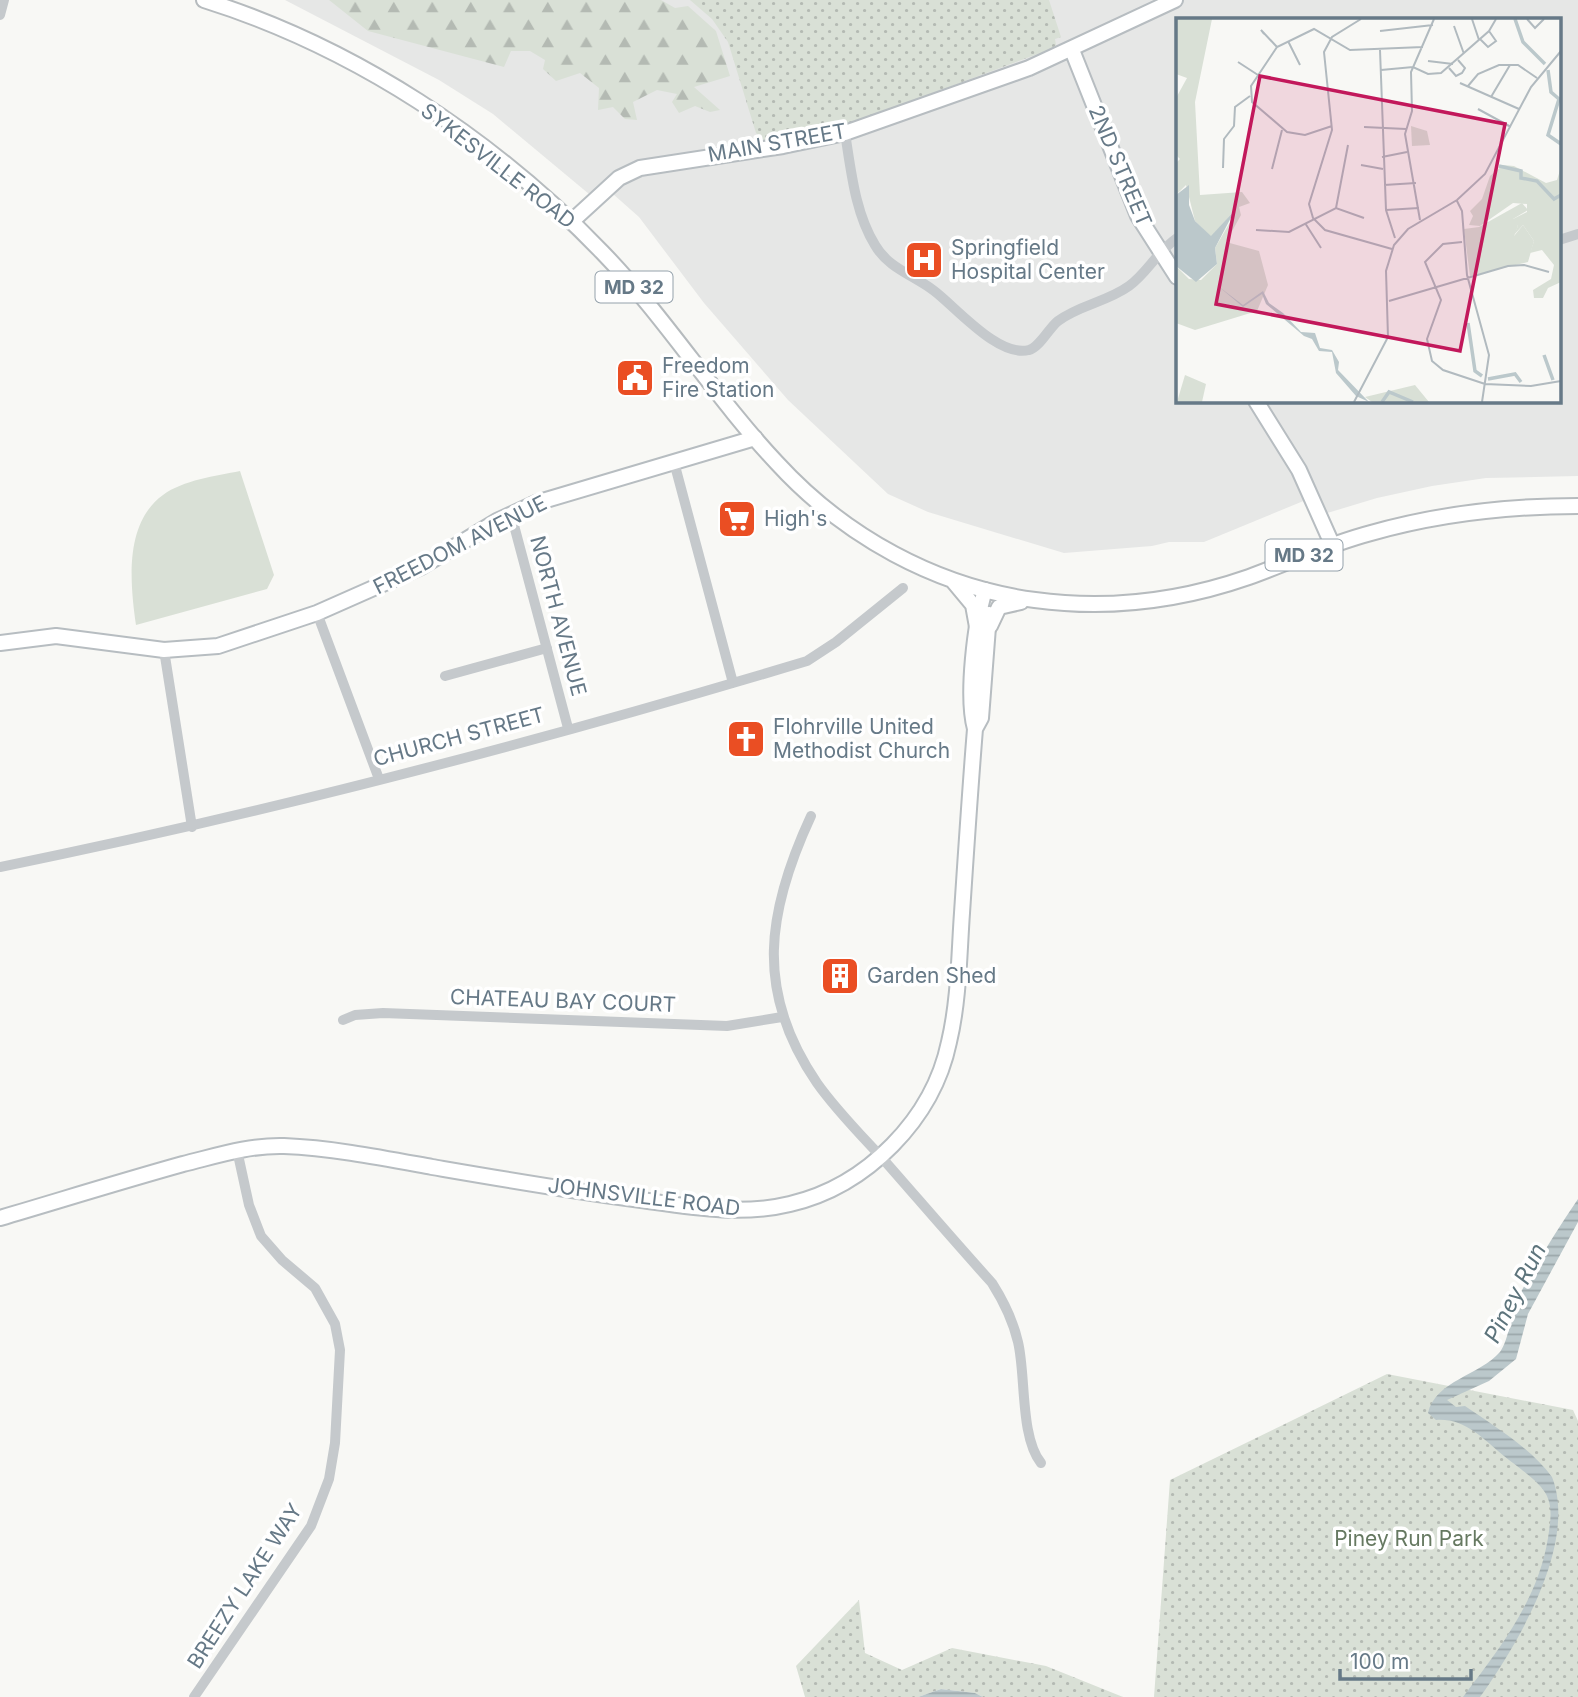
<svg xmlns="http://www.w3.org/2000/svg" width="1578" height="1697" font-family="Inter,sans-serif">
	<defs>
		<pattern id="grass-dots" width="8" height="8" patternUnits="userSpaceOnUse" patternTransform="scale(1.75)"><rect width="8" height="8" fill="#d9e0d6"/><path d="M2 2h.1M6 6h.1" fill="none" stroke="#b4bab3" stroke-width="1.8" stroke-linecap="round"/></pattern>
		<pattern id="forest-firs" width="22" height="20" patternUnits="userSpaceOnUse" patternTransform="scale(1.75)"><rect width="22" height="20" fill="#d9e0d6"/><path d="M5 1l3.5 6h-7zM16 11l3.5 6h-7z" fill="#b4bab3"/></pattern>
		<pattern id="water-rules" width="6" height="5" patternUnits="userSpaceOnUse" patternTransform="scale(1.75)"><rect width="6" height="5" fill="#bbc8cb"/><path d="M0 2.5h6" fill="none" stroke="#9ca7aa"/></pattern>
	</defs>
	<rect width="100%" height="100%" fill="#f8f8f5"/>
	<path fill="#e6e7e6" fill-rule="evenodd" d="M285,0H1578V476L1486,478L1432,486L1377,498L1324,514L1318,495L1204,542H1169L1152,546L1064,553L928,512L888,494L788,400L704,303L639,217L613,194L601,204L493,114L439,80ZM1177,19H1559V401H1177Z"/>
	<path fill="url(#grass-dots)" d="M690,0H1049L1061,37L1055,39L1056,45L1051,49L842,127L765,142L756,133L728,42L712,19Z
		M1387,1374L1573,1410L1578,1421V1697H1154L1170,1480Z
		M859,1600L865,1653L902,1670L952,1648L1046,1666L1123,1697H983L975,1693L941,1689L918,1697H805L796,1666Z"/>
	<path fill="url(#forest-firs)" d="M329,0H661L675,8L688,6L716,31L730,76L694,87L720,110L710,112L695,106L679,113L672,102L677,94L657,90L633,102L637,120L625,119L613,107L598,110L599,88L580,73L556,81L543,69L545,60L530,51H511L504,67L368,31Z"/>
	<path fill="#d9e0d6" d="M240,471L274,575L267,589L136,625C130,583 124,523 163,495C183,480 216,476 240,471Z"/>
	<path fill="url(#water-rules)" d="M1578,1199V1222L1528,1314L1516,1359L1489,1381L1447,1400L1456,1407L1465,1406C1494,1426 1531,1448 1552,1477C1578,1543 1518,1644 1480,1697H1463C1500,1648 1538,1600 1548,1538C1550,1524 1553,1509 1547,1496C1541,1482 1516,1466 1504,1456C1482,1438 1465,1418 1436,1420L1428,1413C1435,1381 1480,1375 1500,1352C1509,1340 1511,1312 1519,1296C1536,1263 1557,1230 1578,1199Z
		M941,1689L975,1693L983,1697H918Z"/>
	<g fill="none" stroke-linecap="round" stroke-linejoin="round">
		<defs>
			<path id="secondary" d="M1072,50L1138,216L1177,277
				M571,222L619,178L640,168L783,146L845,133L1029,68L1175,0
				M1256,401L1299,470L1332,544
				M0,643L56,636L164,650L218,646L317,613L421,567L497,521L536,503L755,438
				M975,729L981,718L989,614
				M0,1218C61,1200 122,1181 183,1164C216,1156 249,1145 284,1146C333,1148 383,1158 432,1167C502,1179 571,1191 641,1200C691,1207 741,1216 790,1204C867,1186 933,1119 949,1042C959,1000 959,955 962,913C966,852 970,790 975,729C966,696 975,623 985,590"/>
			<path id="primary" d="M204,0C354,47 493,139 602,252C666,318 714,396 777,463C844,536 936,587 1035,600C1108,610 1180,601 1249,577C1290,562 1329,544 1371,533C1438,514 1508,506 1578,506
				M953,581L973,605L977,627
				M990,626L999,607L1021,602"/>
		</defs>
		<use href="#secondary" stroke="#b7bdc1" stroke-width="18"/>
		<use href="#primary" stroke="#b6bbbe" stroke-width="18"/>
		<path stroke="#c5c9cc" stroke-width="10" d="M0,15L4,0
			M845,133C851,170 855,213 875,245C888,268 913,275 933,290C955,306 998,358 1029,350C1039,348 1049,328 1058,321C1079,305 1107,302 1129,286C1147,273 1156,253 1177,238
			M1559,240L1578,234
			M674,462L733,683
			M511,514L568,728
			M317,613L379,779
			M164,650L192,827
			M445,676L547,648
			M811,816C767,911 754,991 817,1083C836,1110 860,1134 883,1159C919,1200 955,1242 992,1283C1004,1302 1013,1320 1018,1342C1026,1375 1020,1437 1041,1463
			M0,867C272,812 541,741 807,661L836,642L903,588
			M343,1020L355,1015L383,1013L727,1026L782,1017
			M194,1697L311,1526L329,1479L335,1443L340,1350L335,1324L315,1288L282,1260L261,1236L249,1205L237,1150"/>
		<use href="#secondary" stroke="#fff" stroke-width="14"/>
		<use href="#primary" stroke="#fff" stroke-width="14"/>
	</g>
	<defs>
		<symbol id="hospital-square" viewBox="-11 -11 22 22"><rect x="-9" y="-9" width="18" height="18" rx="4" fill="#ea4e23" stroke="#fff"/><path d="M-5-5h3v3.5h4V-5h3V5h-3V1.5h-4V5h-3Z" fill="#fff"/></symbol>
		<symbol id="civic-square" viewBox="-11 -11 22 22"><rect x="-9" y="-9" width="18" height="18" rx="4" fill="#ea4e23" stroke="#fff"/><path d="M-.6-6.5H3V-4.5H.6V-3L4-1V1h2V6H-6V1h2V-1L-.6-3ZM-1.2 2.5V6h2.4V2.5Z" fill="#fff"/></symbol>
		<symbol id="supermarket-square" viewBox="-11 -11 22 22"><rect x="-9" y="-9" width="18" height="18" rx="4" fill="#ea4e23" stroke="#fff"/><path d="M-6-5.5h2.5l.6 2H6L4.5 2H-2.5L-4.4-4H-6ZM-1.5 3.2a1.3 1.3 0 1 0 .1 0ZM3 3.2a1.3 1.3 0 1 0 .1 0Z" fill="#fff"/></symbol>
		<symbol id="church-square" viewBox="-11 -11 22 22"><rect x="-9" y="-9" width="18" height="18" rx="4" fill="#ea4e23" stroke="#fff"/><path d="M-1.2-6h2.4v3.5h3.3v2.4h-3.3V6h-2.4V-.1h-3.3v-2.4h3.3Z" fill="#fff"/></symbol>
		<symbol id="building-square" viewBox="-11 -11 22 22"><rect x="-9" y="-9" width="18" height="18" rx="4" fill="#ea4e23" stroke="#fff"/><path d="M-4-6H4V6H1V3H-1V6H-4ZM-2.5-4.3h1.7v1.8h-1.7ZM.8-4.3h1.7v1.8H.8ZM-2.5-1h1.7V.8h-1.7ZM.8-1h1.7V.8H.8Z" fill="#fff"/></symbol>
	</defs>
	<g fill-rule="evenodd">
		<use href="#hospital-square" x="902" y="238" width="44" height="44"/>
		<use href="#civic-square" x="613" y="356" width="44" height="44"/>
		<use href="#supermarket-square" x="715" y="497" width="44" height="44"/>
		<use href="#church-square" x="724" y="717" width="44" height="44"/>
		<use href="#building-square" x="818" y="954" width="44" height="44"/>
	</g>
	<g text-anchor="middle" stroke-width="7" stroke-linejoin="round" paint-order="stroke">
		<g fill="#fff" stroke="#94a1ab" stroke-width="2">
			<rect x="595.5" y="271.5" width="77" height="31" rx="5"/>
			<rect x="1265.5" y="539.5" width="77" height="31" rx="5"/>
		</g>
		<g font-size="19" font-weight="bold" fill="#667987">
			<text x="634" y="294">MD 32</text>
			<text x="1304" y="562">MD 32</text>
		</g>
		<g font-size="21" fill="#667987" stroke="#fff">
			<text transform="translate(777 143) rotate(-10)" y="7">MAIN STREET</text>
			<text transform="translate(498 166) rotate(38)" y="7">SYKESVILLE ROAD</text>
			<text transform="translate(1120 166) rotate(67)" y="7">2ND STREET</text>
			<text transform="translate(460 545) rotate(-27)" y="7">FREEDOM AVENUE</text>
			<text transform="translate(558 616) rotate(75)" y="7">NORTH AVENUE</text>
			<text transform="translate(459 737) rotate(-15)" y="7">CHURCH STREET</text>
			<text transform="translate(563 1001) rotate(2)" y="7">CHATEAU BAY COURT</text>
			<text transform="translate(644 1197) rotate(7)" y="7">JOHNSVILLE ROAD</text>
			<text transform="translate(245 1586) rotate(-57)" y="7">BREEZY LAKE WAY</text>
		</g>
		<g font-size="21" fill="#667987" stroke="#fff" text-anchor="start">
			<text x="951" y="255">Springfield<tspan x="951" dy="24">Hospital Center</tspan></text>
			<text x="662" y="373">Freedom<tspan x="662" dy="24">Fire Station</tspan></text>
			<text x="764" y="526">High's</text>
			<text x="773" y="734">Flohrville United<tspan x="773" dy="24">Methodist Church</tspan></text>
			<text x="867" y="983">Garden Shed</text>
		</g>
		<g font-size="21" fill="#667961" stroke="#fff">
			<text x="1409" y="1546">Piney Run Park</text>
		</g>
		<g font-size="23" font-style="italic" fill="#5d747c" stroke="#fff">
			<text transform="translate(1515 1293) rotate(-63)" y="8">Piney Run</text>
		</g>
	</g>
	<g transform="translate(1176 18)">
		<rect width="385" height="385" fill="#f8f8f5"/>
		<path d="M0,1H36L19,84L24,177L66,174L74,185L63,189L65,197L50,224L83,233L92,267L81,293L19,312L0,305V248L13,261L25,262L41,246L39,230L57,199V194L35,219L19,203L10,167L0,177V145L4,141L0,137V80L11,60L0,56ZM346,185L352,192L337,201L342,208L338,218L347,207L358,223L352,244L294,258L288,211L303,209ZM9,357L30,366L26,384H1ZM239,367L253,384H196L189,379Z" fill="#d9e0d6"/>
		<path d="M327,147L338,148L370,165L381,162L385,149V264L372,270L367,280H358L357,272L375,261L378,247L366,232L354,235L358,223L347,207L337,218L342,208L335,202L351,194V186L337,185L304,208L293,207L297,198L294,193L306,181L314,158Z" fill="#d9e0d6"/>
		<path d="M235,108L251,113L254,127L236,128Z" fill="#d9e0d6"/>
		<path d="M13,167V187L19,203L35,218L59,192L39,230L41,246L20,264L0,248V177ZM42,268L67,287L87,273L93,285L107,295L125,314L139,315L144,330L156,332L163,344L162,352L193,384L180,378L160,355L156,334L143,333L136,321L128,318L90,286L86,276L67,289Z" fill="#bbc8cb"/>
		<path fill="none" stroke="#bbc8cb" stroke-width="3.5" d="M339,1L347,24L369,46M372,52L375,74L383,81L372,117L385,126M323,148L345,153V160L361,163L378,181L385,177M292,305L299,353L306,358M368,337L377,362M312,361L339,356L345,364M206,384L213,374L237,384"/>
		<path fill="none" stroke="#b1babf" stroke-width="2" d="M185,1L156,19L148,34L156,112L133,186L137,200L149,212L216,231M296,1L303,22M351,1L359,10L368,1M278,8L288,36M204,13L257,7M88,16L85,12L101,29M304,21L312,29L320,23L313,13M112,23L124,47M204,32L210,192L219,220M252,43L277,46M62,44L82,57M273,50L280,58L286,55L289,50L282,42M205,52L237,49L252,56L265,55L313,13L320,1M284,65L343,91M292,68L302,56L323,47H342L361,60M315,79L334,47M302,91L335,109M156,108L129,117L111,114L76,84L75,68L101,29L138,11L174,32L247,29M188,109L230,111M206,139L231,134M185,147L207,151M47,150L48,121L58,108L59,89L74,78M96,151L106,112M208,167L240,165M281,183L286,193L291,257L313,337L306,384M160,190L172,127M210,192L243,190M244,202L229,116L236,93L235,54L258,1M129,205L145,230M80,212L113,214L160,190L188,200M286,224L267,226L249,244L265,282L251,321L256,343L267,352L309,366L355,368L385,363M213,283L332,248L348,247L373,254M178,384L212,319L210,253L218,227L232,211L281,182L309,156L355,69L385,33"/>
		<path fill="#c2185b" fill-opacity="0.15" stroke="#c2185b" stroke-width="3.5" d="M84,58L329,106L284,333L40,286Z"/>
		<rect width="385" height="385" fill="none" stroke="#667987" stroke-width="3.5"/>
	</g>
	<path d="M1340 1669v10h131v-10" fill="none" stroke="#667987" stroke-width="3.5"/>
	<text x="1350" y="1669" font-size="21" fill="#667987" stroke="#ffffff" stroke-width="5" paint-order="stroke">100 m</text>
</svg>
